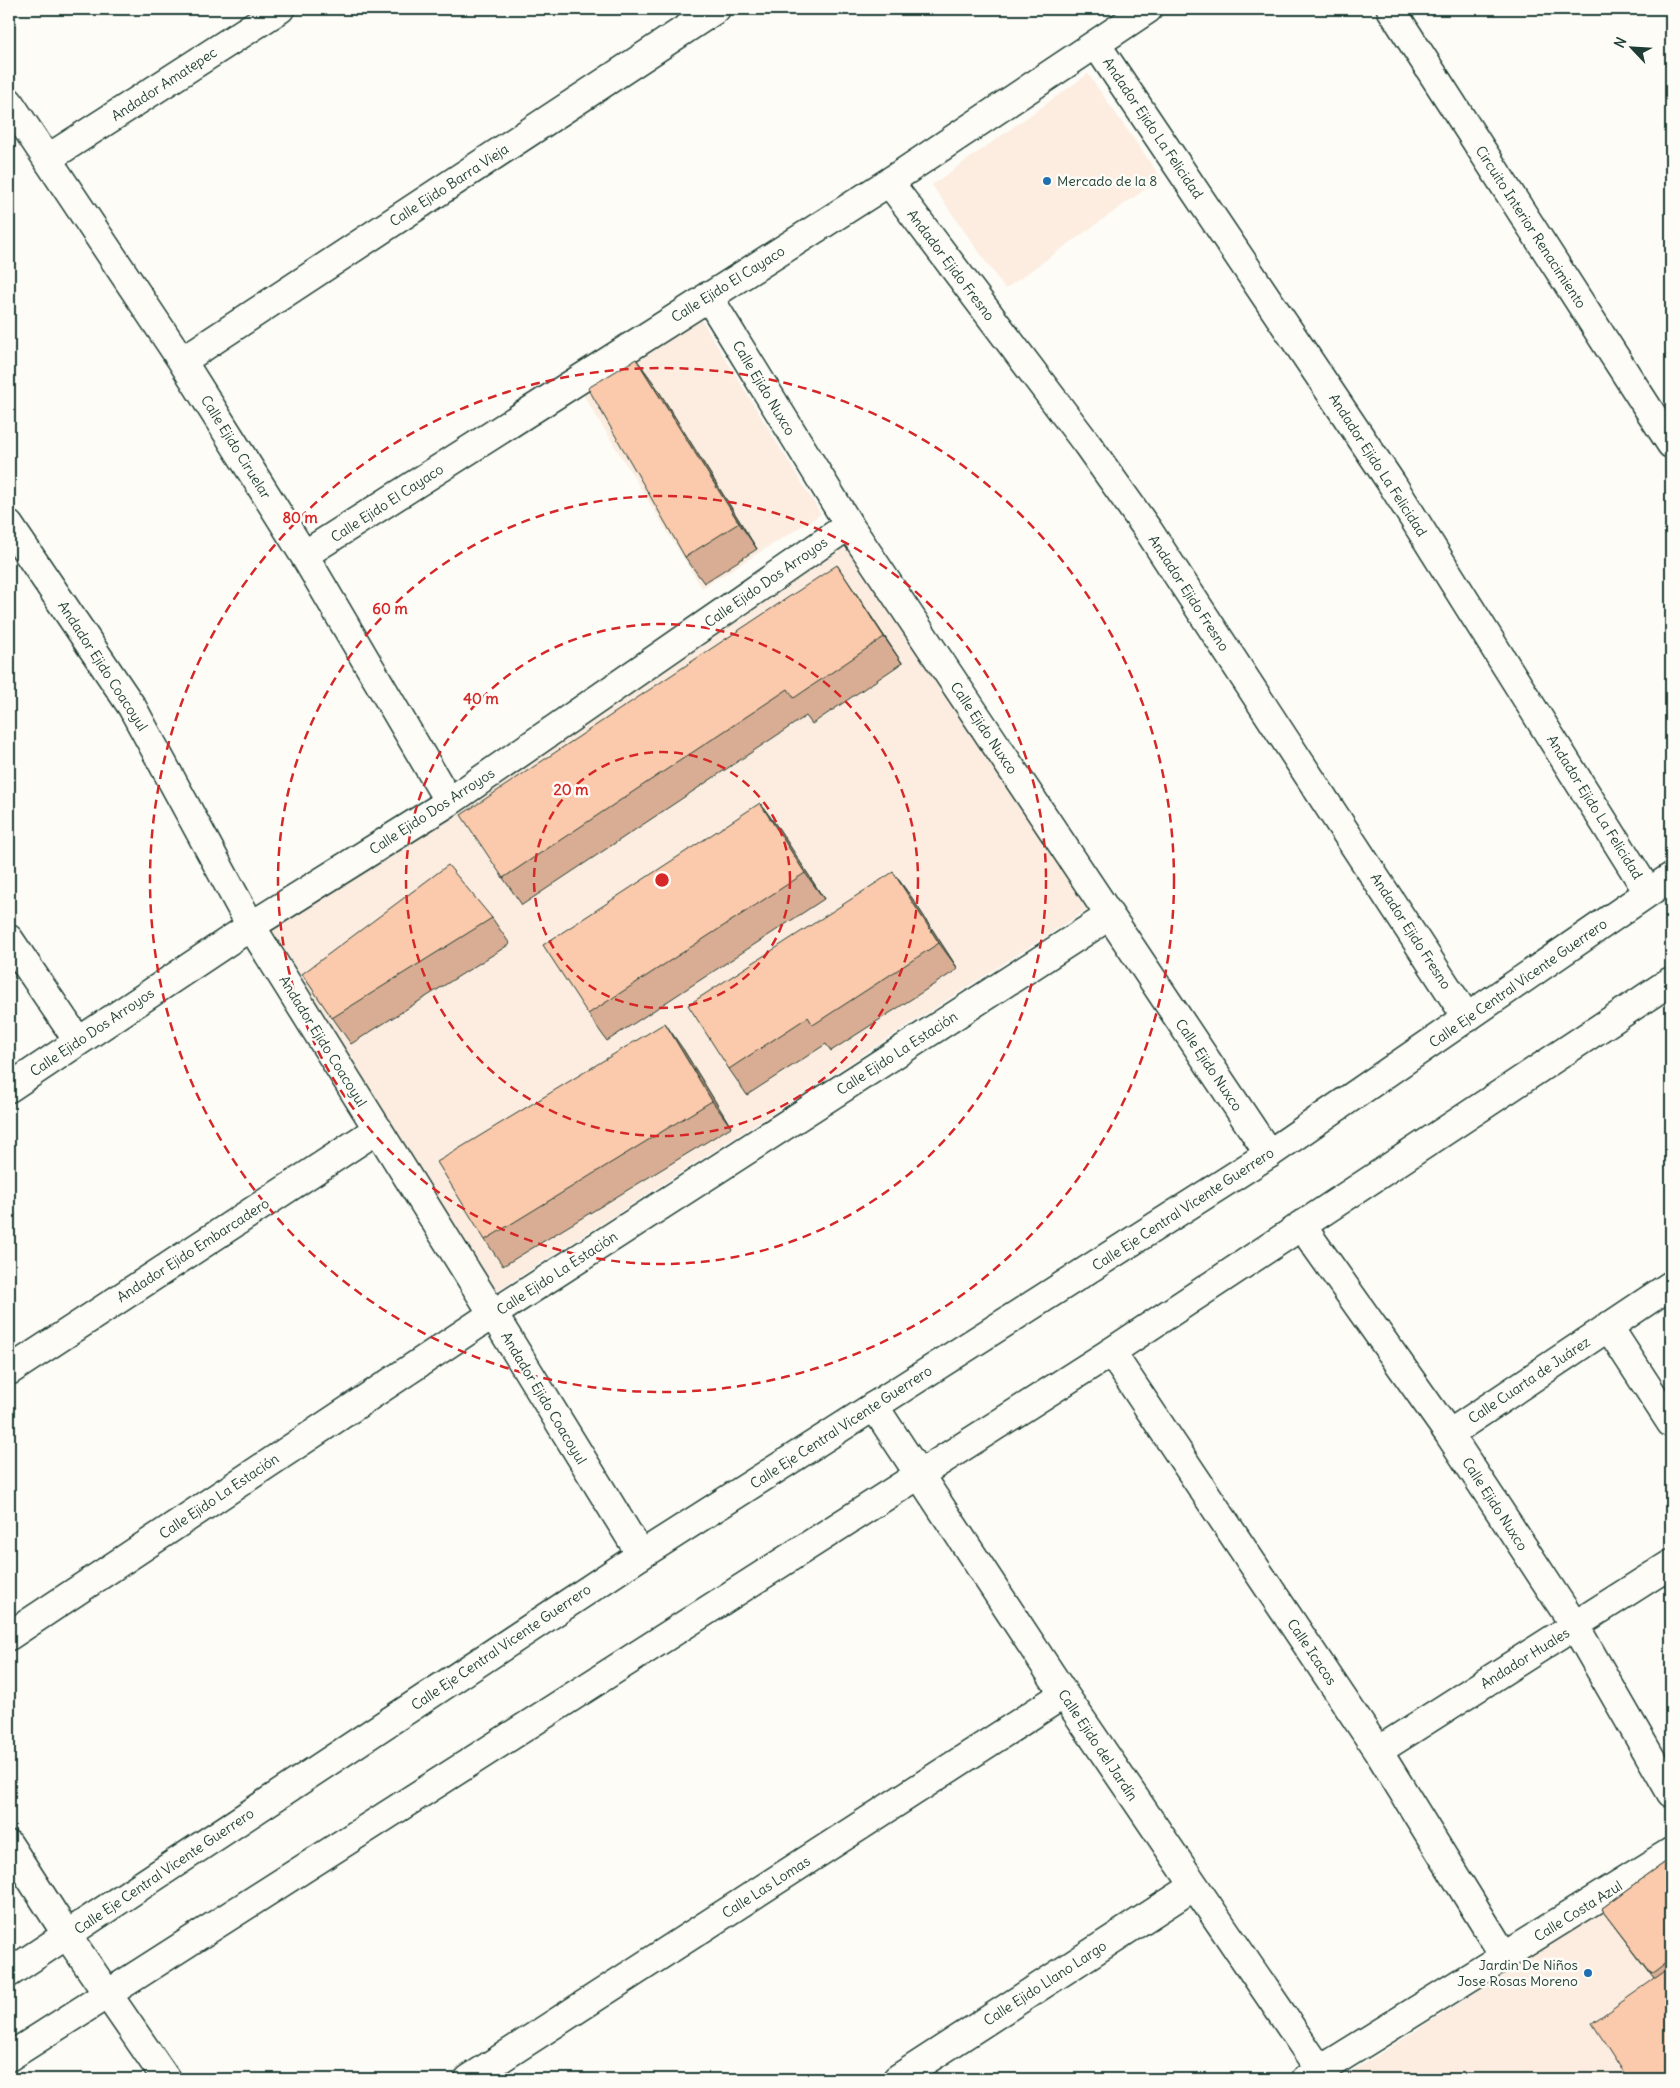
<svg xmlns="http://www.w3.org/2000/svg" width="1680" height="2088" font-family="Delius,sans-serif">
	<rect width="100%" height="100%" fill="#fdfcf7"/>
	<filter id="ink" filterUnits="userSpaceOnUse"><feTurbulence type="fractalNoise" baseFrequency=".02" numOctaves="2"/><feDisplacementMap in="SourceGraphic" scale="10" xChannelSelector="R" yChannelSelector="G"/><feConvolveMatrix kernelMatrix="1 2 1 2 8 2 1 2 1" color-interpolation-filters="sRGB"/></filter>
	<g filter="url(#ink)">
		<path fill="#fcede0" d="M1088,74L1161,178L1005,289L932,185Z
			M701,319L821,514L702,588L582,393Z
			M846,545L1088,909L496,1292L266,932Z
			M1671,1868V2079H1340Z"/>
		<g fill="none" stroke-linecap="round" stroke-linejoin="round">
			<defs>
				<path id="street" d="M1096,44L1392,484L1648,892
					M9,102L182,361L304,555L449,802
					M47,159L280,9
					M889,182L1087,444L1148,530L1467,1018
					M708,296L849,525L1269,1154
					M182,361L716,9
					M9,525L132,707L251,926L493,1314L641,1555
					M304,555L889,182L1148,9
					M9,939L78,1041
					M9,1088L251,926L449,802L849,525
					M1301,1225L1449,1434L1575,1626L1671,1793
					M1608,1326L1671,1423
					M1111,1352L1378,1751L1505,1957
					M9,1371L378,1129
					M874,1406L1064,1694L1326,2079
					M1449,1434L1671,1285
					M9,1636L493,1314L1109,916
					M1378,1751L1671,1564
					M9,1845L67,1935L166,2079
					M469,2079L1064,1694
					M897,2079L1193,1887
					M1306,2079L1671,1852"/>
				<path id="secondary" d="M1391,9L1671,444
					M9,1973L641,1555L1269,1154L1671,877
					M9,2057L1111,1352L1671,981"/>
			</defs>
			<use href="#street" stroke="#1f3d34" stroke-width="31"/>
			<use href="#secondary" stroke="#1f3d34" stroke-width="31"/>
			<use href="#street" stroke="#fdfcf7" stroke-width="28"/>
			<use href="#secondary" stroke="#fdfcf7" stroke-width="28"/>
		</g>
		<path fill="#d8ad93" stroke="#1f3d34" d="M636,359L655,385L757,549L704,583L685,557Z
			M855,592L902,663L812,724L806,716L522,905L503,878Z
			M760,803L779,829L824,899L607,1041L588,1014Z
			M893,872L912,898L958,969L831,1051L826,1044L747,1095L729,1069Z
			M492,918L510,944L351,1044L302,974Z
			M683,1049L731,1127L503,1266L485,1240Z
			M1671,1858V2079H1628L1654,1979L1601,1909Z"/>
		<path fill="#b08d78" stroke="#1f3d34" d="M636,359L655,385L757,549L739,523Z
			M837,565L855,592L902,663L884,637Z
			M760,803L779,829L824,899L805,873Z
			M893,872L912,898L958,969L939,943Z
			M665,1023L683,1049L731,1127L712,1101Z"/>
		<path fill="#fbc9ab" stroke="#1f3d34" d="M636,359L739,523L685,557L588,388Z
			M837,565L884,637L794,698L788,689L503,878L461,815Z
			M760,803L805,873L588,1014L543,945Z
			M448,865L492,918L332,1018L302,974Z
			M893,872L939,943L813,1025L808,1017L729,1069L688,1005Z
			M665,1023L712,1101L485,1240L437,1162Z
			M1671,1858V1959L1651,1974L1601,1909Z
			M1671,1967V2070L1658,2079H1628L1592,2023Z"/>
	</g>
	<g fill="none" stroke="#d62828" stroke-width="2.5" stroke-dasharray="9 6">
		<circle cx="662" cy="880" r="128"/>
		<circle cx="662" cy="880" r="256"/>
		<circle cx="662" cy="880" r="384"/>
		<circle cx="662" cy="880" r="512"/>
	</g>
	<g fill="#1f6fb2" stroke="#fdfcf7" stroke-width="2">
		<circle cx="1047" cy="181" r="5"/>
		<circle cx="1588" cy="1973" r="5"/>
	</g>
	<g text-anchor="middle" stroke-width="5" stroke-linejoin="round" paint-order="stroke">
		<g font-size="14" fill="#1f3d34" stroke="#fdfcf7">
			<text transform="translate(164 84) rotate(-33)" y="5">Andador Amatepec</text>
			<text transform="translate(1153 128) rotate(56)" y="5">Andador Ejido La Felicidad</text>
			<text transform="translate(449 185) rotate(-33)" y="5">Calle Ejido Barra Vieja</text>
			<text transform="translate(1531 227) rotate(57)" y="5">Circuito Interior Renacimiento</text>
			<text transform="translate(951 265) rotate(53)" y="5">Andador Ejido Fresno</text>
			<text transform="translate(728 284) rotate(-32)" y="5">Calle Ejido El Cayaco</text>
			<text transform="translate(764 388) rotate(59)" y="5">Calle Ejido Nuxco</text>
			<text transform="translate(236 447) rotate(58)" y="5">Calle Ejido Ciruelar</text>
			<text transform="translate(1378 465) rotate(57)" y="5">Andador Ejido La Felicidad</text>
			<text transform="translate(387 503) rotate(-33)" y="5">Calle Ejido El Cayaco</text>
			<text transform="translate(766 582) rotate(-35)" y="5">Calle Ejido Dos Arroyos</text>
			<text transform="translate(1189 593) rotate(57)" y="5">Andador Ejido Fresno</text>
			<text transform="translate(103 666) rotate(57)" y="5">Andador Ejido Coacoyul</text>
			<text transform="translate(984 728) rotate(56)" y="5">Calle Ejido Nuxco</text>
			<text transform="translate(1595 807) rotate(58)" y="5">Andador Ejido La Felicidad</text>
			<text transform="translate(432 811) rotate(-33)" y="5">Calle Ejido Dos Arroyos</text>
			<text transform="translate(1411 931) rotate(57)" y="5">Andador Ejido Fresno</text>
			<text transform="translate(1518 983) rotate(-35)" y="5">Calle Eje Central Vicente Guerrero</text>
			<text transform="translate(92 1032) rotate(-34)" y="5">Calle Ejido Dos Arroyos</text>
			<text transform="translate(323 1041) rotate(58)" y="5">Andador Ejido Coacoyul</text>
			<text transform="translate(897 1053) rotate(-33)" y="5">Calle Ejido La Estación</text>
			<text transform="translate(1209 1065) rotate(56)" y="5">Calle Ejido Nuxco</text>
			<text transform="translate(1183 1209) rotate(-33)" y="5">Calle Eje Central Vicente Guerrero</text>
			<text transform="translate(193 1250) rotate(-33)" y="5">Andador Ejido Embarcadero</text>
			<text transform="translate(557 1273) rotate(-33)" y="5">Calle Ejido La Estación</text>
			<text transform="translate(1529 1380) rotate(-34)" y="5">Calle Cuarta de Juárez</text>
			<text transform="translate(544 1398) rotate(59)" y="5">Andador Ejido Coacoyul</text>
			<text transform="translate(841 1427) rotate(-33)" y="5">Calle Eje Central Vicente Guerrero</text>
			<text transform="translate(219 1496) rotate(-34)" y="5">Calle Ejido La Estación</text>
			<text transform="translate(1495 1504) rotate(57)" y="5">Calle Ejido Nuxco</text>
			<text transform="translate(501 1647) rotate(-34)" y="5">Calle Eje Central Vicente Guerrero</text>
			<text transform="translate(1312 1652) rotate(56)" y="5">Calle Icacos</text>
			<text transform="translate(1525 1658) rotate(-32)" y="5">Andador Huales</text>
			<text transform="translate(1098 1745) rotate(56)" y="5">Calle Ejido del Jardín</text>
			<text transform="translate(164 1871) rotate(-34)" y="5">Calle Eje Central Vicente Guerrero</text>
			<text transform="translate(766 1887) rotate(-33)" y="5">Calle Las Lomas</text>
			<text transform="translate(1578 1911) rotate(-32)" y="5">Calle Costa Azul</text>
			<text transform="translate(1045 1983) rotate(-33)" y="5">Calle Ejido Llano Largo</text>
		</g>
		<g font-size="14" fill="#1f3d34" stroke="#fdfcf7" text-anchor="start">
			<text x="1057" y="186">Mercado de la 8</text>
			<text x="1578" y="1970" text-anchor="end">Jardin De Niños<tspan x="1578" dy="16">Jose Rosas Moreno</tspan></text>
		</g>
	</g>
	<circle cx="662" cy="880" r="8" fill="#d62828" stroke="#fdfcf7" stroke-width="2.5"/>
	<g font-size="15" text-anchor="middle" font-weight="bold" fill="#d62828" stroke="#fdfcf7" stroke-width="5" stroke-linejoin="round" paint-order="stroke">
		<text x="300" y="523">80 m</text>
		<text x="390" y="614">60 m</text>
		<text x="481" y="704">40 m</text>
		<text x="571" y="795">20 m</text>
	</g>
	<rect width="1680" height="2088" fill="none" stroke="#fdfcf7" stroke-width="30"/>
	<rect x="15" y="15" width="1650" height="2058" fill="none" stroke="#1f3d34" stroke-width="2" filter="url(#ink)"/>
	<g transform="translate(1632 48) rotate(295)" stroke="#fdfcf7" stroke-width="4" paint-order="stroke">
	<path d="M0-4L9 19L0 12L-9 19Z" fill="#1f3d34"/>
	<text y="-8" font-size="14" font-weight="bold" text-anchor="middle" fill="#1f3d34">N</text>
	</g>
</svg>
